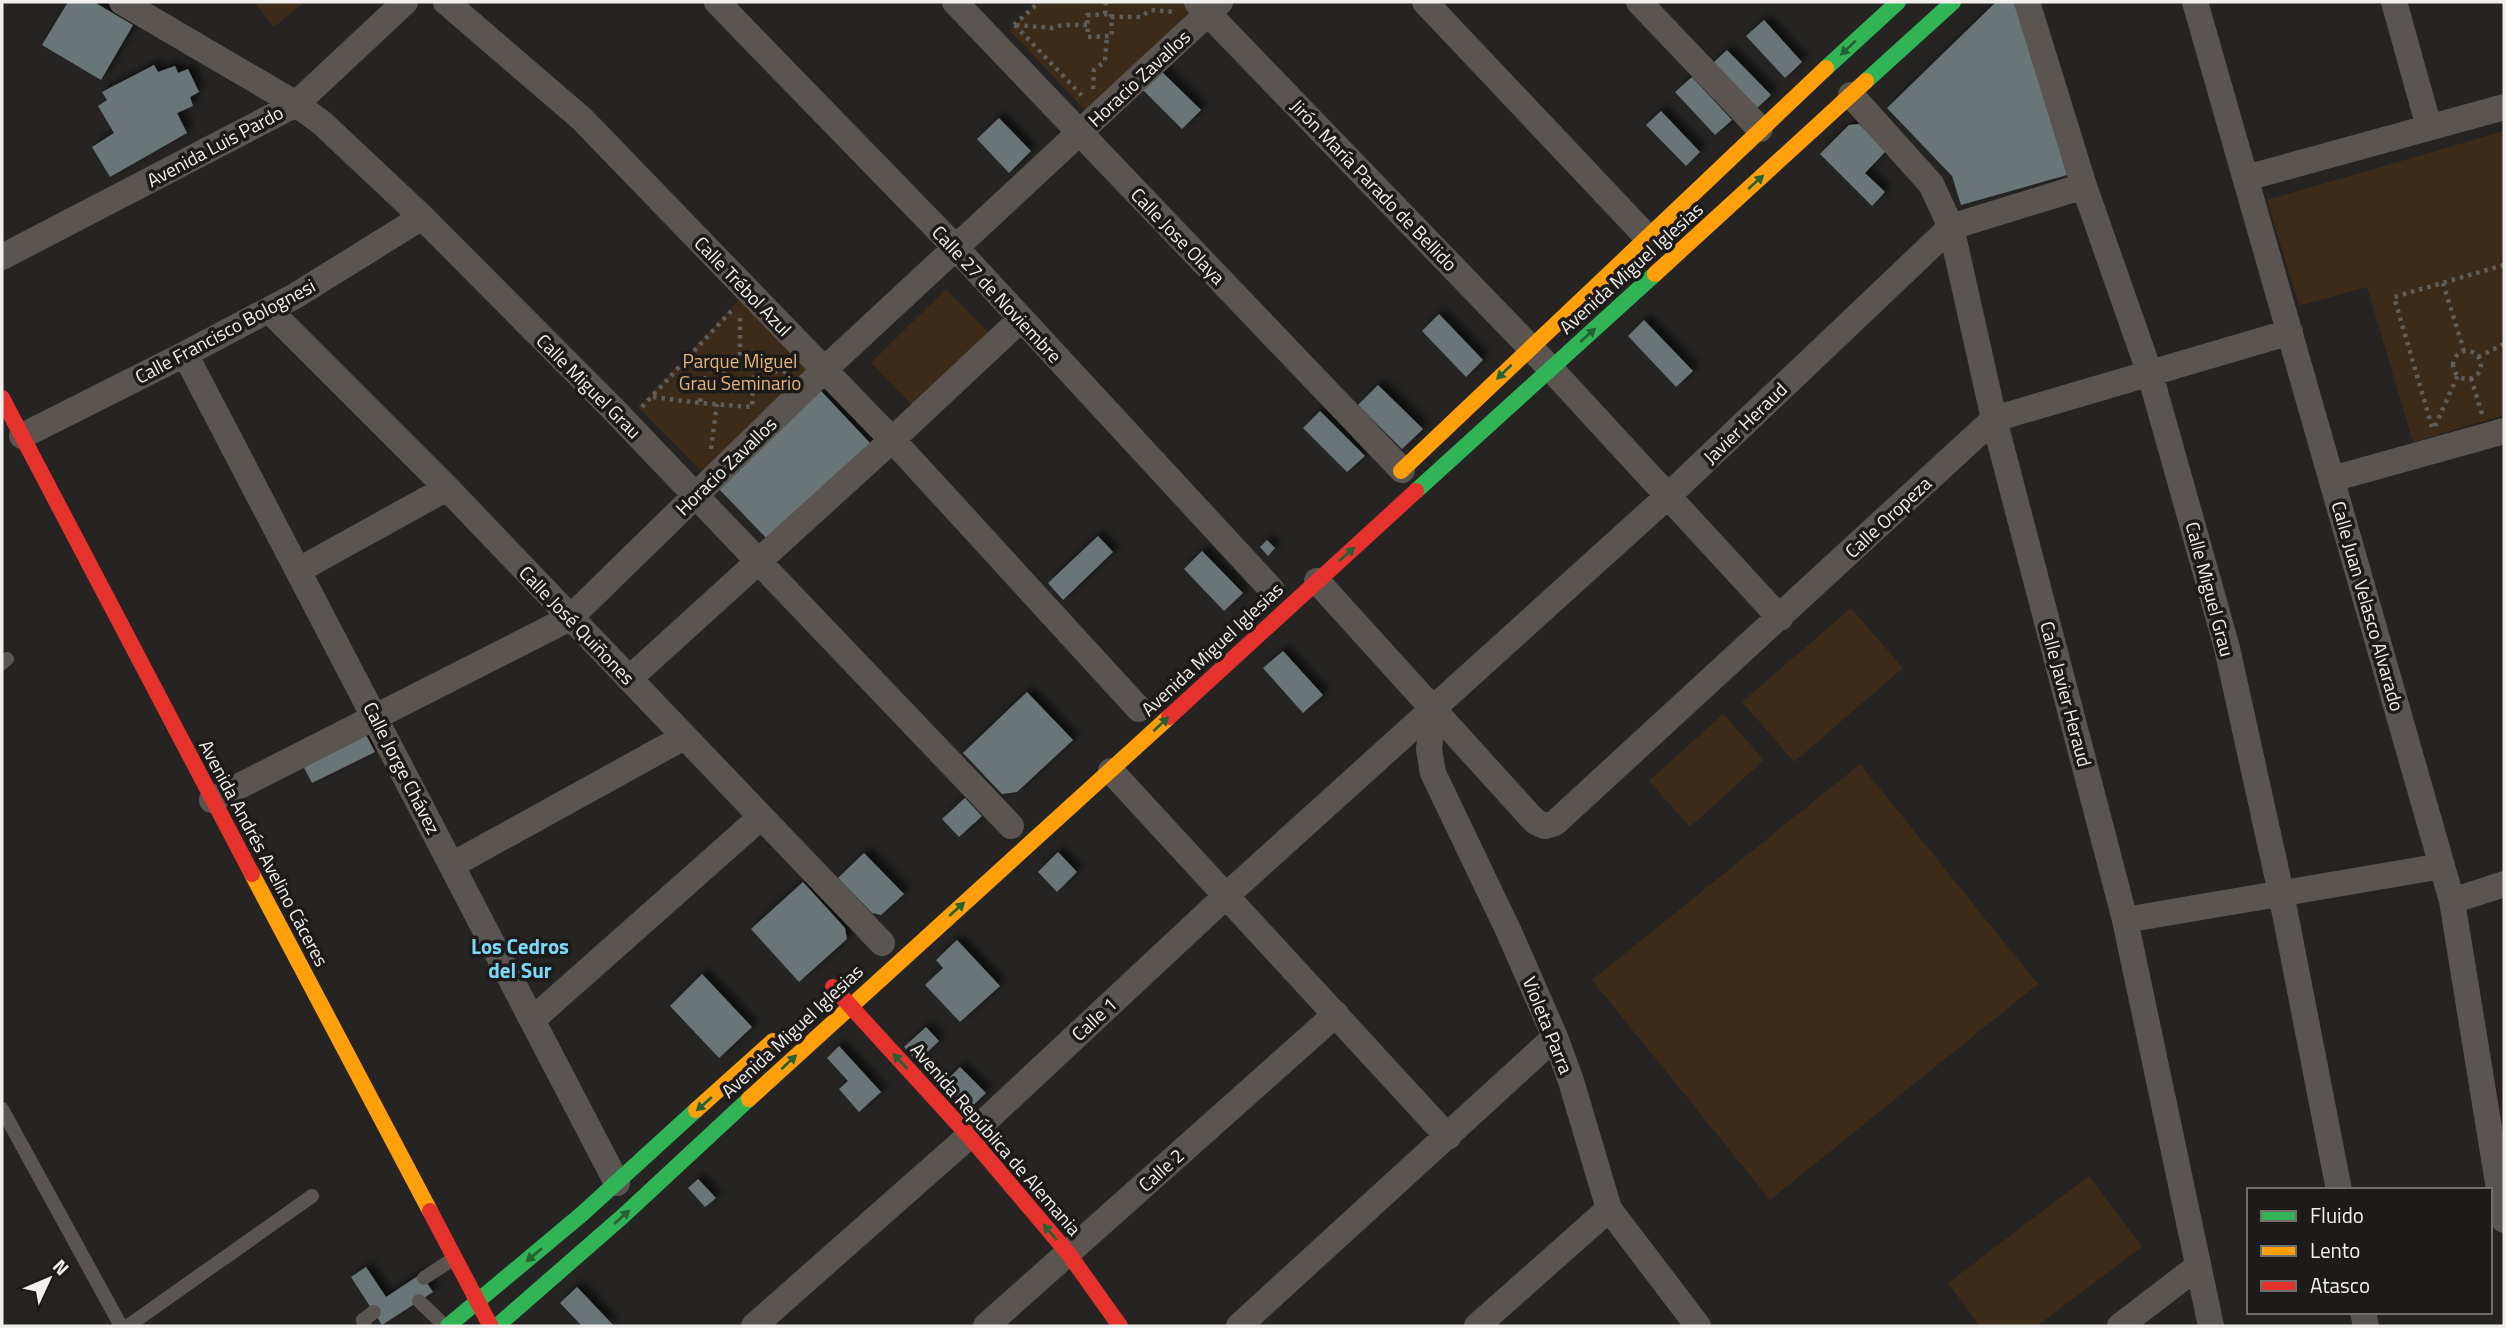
<svg xmlns="http://www.w3.org/2000/svg" width="2506" height="1328" font-family="'Titillium Web',sans-serif">
	<defs>
		<filter id="shadow"><feDropShadow dx="6" dy="-6" stdDeviation="3.5" flood-color="#0009"/></filter>
	</defs>
	<rect width="100%" height="100%" fill="#252423"/>
	<path fill="#3b2b18" d="M254,2H305L274,27Z
		M1038,2H1187L1193,8L1086,111L1009,30Z
		M2504,131V415L2413,442L2367,287L2299,306L2267,200Z
		M946,289L991,335L916,409L871,363Z
		M740,299L810,372L707,477L638,407Z
		M1851,608L1903,668L1794,762L1742,702Z
		M1723,714L1764,760L1690,827L1649,781Z
		M1860,764L2038,984L1770,1200L1592,980Z
		M2089,1176L2142,1247L2037,1326H1980L1948,1283Z"/>
	<path fill="#6a7478" filter="url(#shadow)" d="M68,2H94L133,25L101,80L42,45Z
		M1996,2H2016L2067,175L1961,205L1952,176L1887,108Z
		M1764,20L1802,62L1785,78L1746,36Z
		M1727,50L1771,95L1755,110L1711,65Z
		M154,65L158,72L175,66L178,73L188,69L199,92L190,97L193,106L177,113L187,133L110,177L92,147L114,133L98,106L107,100L102,92Z
		M1160,70L1201,110L1182,129L1141,88Z
		M1692,77L1732,120L1715,135L1675,92Z
		M1661,111L1700,152L1686,166L1646,125Z
		M999,118L1031,151L1009,173L977,139Z
		M1859,124L1886,151L1865,173L1885,192L1872,206L1820,154L1849,125Z
		M1439,314L1483,360L1466,377L1422,331Z
		M1644,320L1693,371L1676,387L1628,336Z
		M1378,385L1423,429L1402,449L1358,405Z
		M821,391L870,443L769,541L719,489Z
		M1320,411L1365,456L1347,472L1303,428Z
		M1098,536L1113,552L1063,600L1048,583Z
		M1267,540L1275,548L1268,556L1260,547Z
		M1202,551L1243,593L1224,611L1184,569Z
		M1283,651L1323,695L1303,713L1263,668Z
		M1027,692L1073,740L1017,792L1002,794L963,753Z
		M364,731L375,752L312,783L301,762Z
		M965,798L982,816L959,837L942,819Z
		M1058,852L1077,872L1057,892L1038,872Z
		M864,853L904,894L881,915L872,913L838,878Z
		M803,882L845,928L847,939L799,982L751,929Z
		M957,940L1000,986L960,1022L925,985L943,968L936,960Z
		M702,974L752,1027L719,1058L670,1006Z
		M926,1027L939,1041L917,1062L904,1047Z
		M839,1046L881,1092L859,1112L839,1089L848,1081L827,1058Z
		M960,1067L986,1093L967,1111L942,1085Z
		M698,1179L716,1198L705,1207L688,1188Z
		M366,1267L386,1297L421,1274L433,1292L382,1325L351,1277Z
		M577,1287L614,1326H582L560,1303Z"/>
	<g fill="none" stroke-linecap="round" stroke-linejoin="round">
		<path stroke="#605e5a" stroke-width="4.5" stroke-dasharray="3.5 5" stroke-linecap="butt" d="M1105,14L1106,2
			M1111,14L1112,36L1088,37L1087,15Z
			M1111,17H1140L1151,10L1174,12
			M1014,25L1039,2
			M1015,25L1084,98
			M1016,25L1052,28L1062,25H1088
			M1093,89L1094,70L1105,61L1107,36
			M2443,283L2464,351
			M740,318V366
			M2453 365a14 14 0 1 1 28 0a14 14 0 1 1-28 0Z
			M2478,357L2504,344
			M754,367L752,407L700,403L702,378L724,380L725,365C747,366 767,372 789,372
			M2471,378L2482,414
			M653,397L700,403
			M642,407L733,309
			M2435,426L2458,375
			M2432,427L2394,297L2504,265
			M711,449L717,404"/>
		<path stroke="#5a5550" stroke-width="14" d="M2,663L7,659
			M2,1109L121,1326
			M424,1278L453,1259
			M419,1301L445,1326
			M128,1326L312,1196
			M365,1326L363,1320L374,1312"/>
		<path stroke="#5a5550" stroke-width="26" d="M122,2L296,104L322,123L422,217L614,410L1011,826
			M446,2L582,119L900,448L1139,709
			M717,2L956,248L1272,590
			M955,2L1402,470
			M1197,2L1551,369L1780,618
			M1425,2L1647,237
			M1639,2L1760,129
			M2027,2L2084,186L2150,374L2227,648L2281,893L2339,1190
			M2195,2L2452,901L2504,1220
			M2394,2L2429,127
			M1851,95L1931,184L1951,227L1994,419L2125,920L2211,1326
			M2246,178L2504,107
			M2,257L296,104L405,2
			M269,310L447,488L882,943
			M185,354L617,1183
			M22,436L185,354L295,296L422,217
			M2332,479L2504,431
			M299,570L447,488
			M1317,581L1529,815L1536,822L1545,826L1555,823L1994,419L2290,332
			M629,679L892,440L1021,319
			M1433,710L1429,749L1433,773L1509,932L1555,1037L1571,1081L1609,1209L1698,1326
			M1111,771L1448,1137
			M212,800L570,618L824,370L1220,2
			M452,865L684,737
			M2452,901L2504,884
			M2125,920L2442,866
			M532,1020L761,817
			M2363,1312L2366,1326
			M754,1326L969,1136L1227,895L1668,496L1951,227L2084,186
			M986,1326L1336,1014
			M1239,1326L1555,1037
			M1477,1326L1609,1209
			M2120,1326L2197,1267"/>
		<path stroke="#30b455" stroke-width="16" d="M1826,68L1898,2
			M1866,81L1953,2
			M1416,491L1655,274
			M448,1326L582,1214L696,1110
			M497,1326L623,1216L749,1099"/>
		<path stroke="#ff9f0a" stroke-width="16" d="M1655,274L1866,81
			M1401,471L1826,68
			M252,874L430,1211
			M749,1099L1169,717
			M696,1110L773,1041"/>
		<path stroke="#e5322d" stroke-width="16" d="M2,398L252,874
			M1169,717L1416,491
			M833,987L969,1136L1068,1253L1120,1326
			M430,1211L490,1325"/>
	</g>
	<defs><path id="oneway-solid" d="M-6-.8H1V-3.2L6.5 0L1 3.2V.8H-6Z" transform="scale(1.75)"/></defs>
	<g fill="#266034">
		<use href="#oneway-solid" transform="translate(1848 48) rotate(137)"/>
		<use href="#oneway-solid" transform="translate(1756 182) rotate(-42)"/>
		<use href="#oneway-solid" transform="translate(1588 335) rotate(-42)"/>
		<use href="#oneway-solid" transform="translate(1504 372) rotate(136)"/>
		<use href="#oneway-solid" transform="translate(1347 554) rotate(-42)"/>
		<use href="#oneway-solid" transform="translate(1161 724) rotate(-43)"/>
		<use href="#oneway-solid" transform="translate(957 909) rotate(-42)"/>
		<use href="#oneway-solid" transform="translate(900 1061) rotate(-132)"/>
		<use href="#oneway-solid" transform="translate(789 1062) rotate(-43)"/>
		<use href="#oneway-solid" transform="translate(704 1104) rotate(138)"/>
		<use href="#oneway-solid" transform="translate(622 1217) rotate(-42)"/>
		<use href="#oneway-solid" transform="translate(1050 1232) rotate(-130)"/>
		<use href="#oneway-solid" transform="translate(534 1255) rotate(140)"/>
	</g>
	<g text-anchor="middle" stroke-width="7" stroke-linejoin="round" paint-order="stroke">
		<g font-size="19" fill="#f1f0ee" stroke="#1d1b19">
			<text transform="translate(1139 78) rotate(-43)" y="7">Horacio Zavallos</text>
			<text transform="translate(215 146) rotate(-28)" y="7">Avenida Luis Pardo</text>
			<text transform="translate(1374 185) rotate(46)" y="7">Jirón María Parado de Bellido</text>
			<text transform="translate(1178 236) rotate(46)" y="7">Calle Jose Olaya</text>
			<text transform="translate(1631 268) rotate(-42)" y="7">Avenida Miguel Iglesias</text>
			<text transform="translate(743 286) rotate(46)" y="7">Calle Trébol Azul</text>
			<text transform="translate(997 294) rotate(47)" y="7">Calle 27 de Noviembre</text>
			<text transform="translate(225 331) rotate(-28)" y="7">Calle Francisco Bolognesi</text>
			<text transform="translate(589 386) rotate(45)" y="7">Calle Miguel Grau</text>
			<text transform="translate(1745 423) rotate(-44)" y="7">Javier Heraud</text>
			<text transform="translate(726 466) rotate(-44)" y="7">Horacio Zavallos</text>
			<text transform="translate(1888 517) rotate(-43)" y="7">Calle Oropeza</text>
			<text transform="translate(2210 589) rotate(75)" y="7">Calle Miguel Grau</text>
			<text transform="translate(2368 606) rotate(74)" y="7">Calle Juan Velasco Alvarado</text>
			<text transform="translate(577 625) rotate(46)" y="7">Calle José Quiñones</text>
			<text transform="translate(1212 649) rotate(-43)" y="7">Avenida Miguel Iglesias</text>
			<text transform="translate(2066 694) rotate(75)" y="7">Calle Javier Heraud</text>
			<text transform="translate(402 768) rotate(63)" y="7">Calle Jorge Chávez</text>
			<text transform="translate(264 853) rotate(62)" y="7">Avenida Andrés Avelino Cáceres</text>
			<text transform="translate(1094 1019) rotate(-43)" y="7">Calle 1</text>
			<text transform="translate(1548 1025) rotate(68)" y="7">Violeta Parra</text>
			<text transform="translate(792 1031) rotate(-43)" y="7">Avenida Miguel Iglesias</text>
			<text transform="translate(996 1139) rotate(49)" y="7">Avenida República de Alemania</text>
			<text transform="translate(1161 1170) rotate(-42)" y="7">Calle 2</text>
		</g>
		<g font-size="19" fill="#e6b379" stroke="#1d1b19">
			<text x="740" y="368">Parque Miguel<tspan x="740" dy="22">Grau Seminario</tspan></text>
		</g>
		<g font-size="21" font-weight="bold" fill="#7ad8f9" stroke="#1d1b19">
			<text x="520" y="954">Los Cedros<tspan x="520" dy="24">del Sur</tspan></text>
		</g>
	</g>
	<rect width="2506" height="1328" fill="none" stroke="#f1f0ee" stroke-width="7"/>
	<rect x="2247" y="1188" width="245" height="126" fill="#1d1b19" stroke="#72706e" stroke-width="2"/>
	<rect x="2261" y="1211" width="35" height="10" fill="#30b455" stroke="#72706e" stroke-width="2"/>
	<text x="2310" y="1223" font-size="21" fill="#f1f0ee">Fluido</text>
	<rect x="2261" y="1246" width="35" height="10" fill="#ff9f0a" stroke="#72706e" stroke-width="2"/>
	<text x="2310" y="1258" font-size="21" fill="#f1f0ee">Lento</text>
	<rect x="2261" y="1281" width="35" height="10" fill="#e5322d" stroke="#72706e" stroke-width="2"/>
	<text x="2310" y="1293" font-size="21" fill="#f1f0ee">Atasco</text>
	<g transform="translate(49 1279) rotate(46)" stroke="#1d1b19" stroke-width="5" paint-order="stroke">
	<path d="M0-5L12 26L0 18L-12 26Z" fill="#f1f0ee"/>
	<text y="-10" font-size="19" font-weight="bold" text-anchor="middle" fill="#f1f0ee">N</text>
	</g>
</svg>
